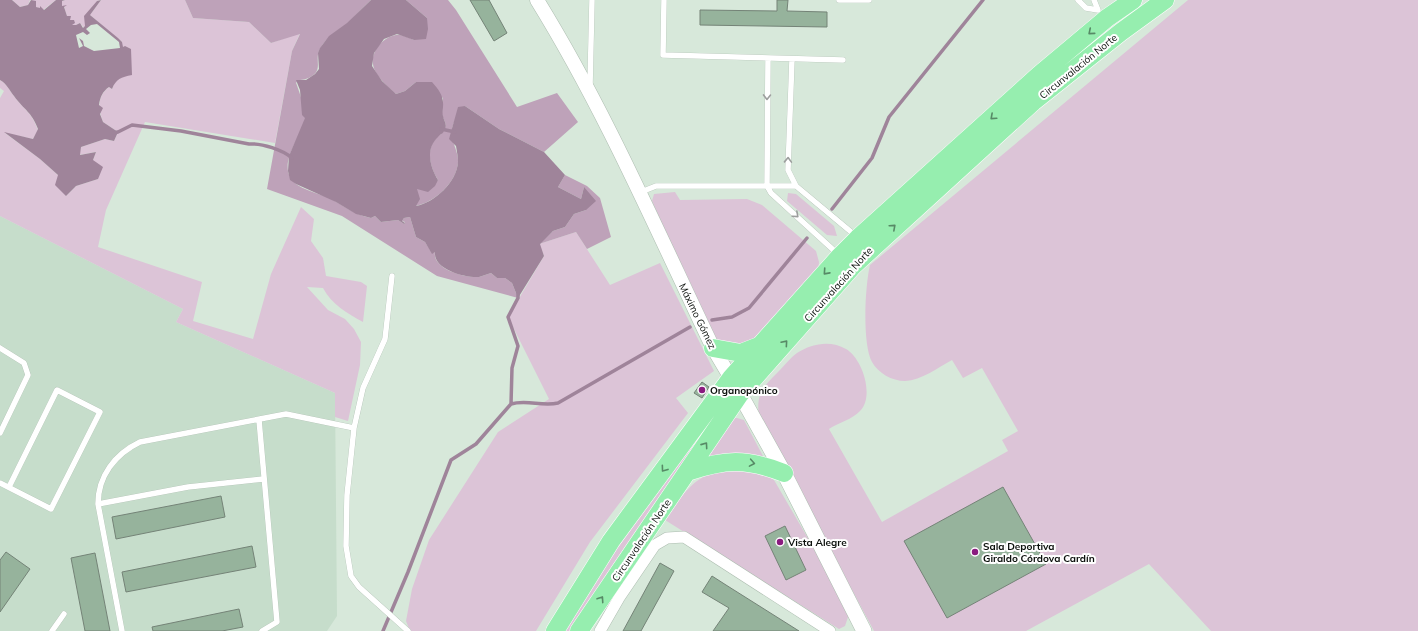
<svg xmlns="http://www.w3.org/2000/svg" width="1418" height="631" font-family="Mulish,sans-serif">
	<rect width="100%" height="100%" fill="#d7e8da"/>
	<path fill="#c6ddcb" d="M0,216L183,309L176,322L335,393L337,616L327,631H0Z"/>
	<path fill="#dcc4d7" d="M12,0H30L28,5L20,7Z
		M31,0H56L43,10L36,7Z
		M65,0H185L193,18L249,22L271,43L300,33L292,51L275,143L145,122L106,210L98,247L202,282L193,321L253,339L271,274L301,207L314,219L311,241L323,258L326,276L361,282L367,286L363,322C347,313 332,305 323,288L307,287L328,310L345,319L354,329L361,342L360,365L348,421L335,417V393L176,322L183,309L0,216V98L4,91L0,88V80C7,84 9,90 14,96C25,111 31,111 38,130L33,139L5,133L40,159L59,176L66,196L76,186L98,179L93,160L96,152L79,155L81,147L105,139L114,141L118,132L103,122C98,109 97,96 109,87L112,89L115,81L121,77L122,42L90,15L101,0L97,1L84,28L80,23L76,25H72C68,18 65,13 64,6H61L62,1Z
		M1188,0H1418V631H1211L1149,564L1026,631H874L759,417C756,394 762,388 778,372C784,366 790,358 797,353C812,343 831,340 846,349C862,358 875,396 860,411C853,419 838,423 829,429L882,522L1008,451L1002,440L1018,431L982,368L963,378L952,360C937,368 922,380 905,381C892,381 878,373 872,362C862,343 865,286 870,265Z
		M675,192L680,200L747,199L762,205L816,251L819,262L818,271L747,346L715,344L652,201L654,194Z
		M788,193L796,194L834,226L837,236L827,235L787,201Z
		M576,232L610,285L660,263L714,371L676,398L688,413L590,542L536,631H410L406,621L412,589L429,540L498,432L549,399L508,317L544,256L539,244Z
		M714,410L719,411L571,631H562L627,534Z
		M733,418H737L744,420L765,460L703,461Z
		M723,468L761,472L774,480L834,583L849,614L845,626L839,629L665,520C685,492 690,480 723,468Z"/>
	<path fill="#bea2b9" d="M185,0H371C363,7 356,15 349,22C338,31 327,36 320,49C314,59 323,69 312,76C307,79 304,80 298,80L296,83C299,90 306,112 305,119C302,138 274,166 296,184C302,189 319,194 327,197C342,204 354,215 371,218L375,216L381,222L398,220L404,224L405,222L402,221L404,218L410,217L416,237L425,242L432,253L435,252C432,269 465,278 479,277C483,276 487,274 491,273L497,278H505L512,283L518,298L437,276L342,216L267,189L292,51L300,34L271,43L249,22L193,18Z
		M406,0H448L456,10L517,107L557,93L578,122L544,152L499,129L465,106C459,113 453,121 452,130C450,141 459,151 458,163C456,183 434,203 415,206L417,188L425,190L438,180C430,167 425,150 437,137C440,134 444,133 445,128C447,122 443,120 442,114C442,109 443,103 443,98L416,82L405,91L396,94C388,87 374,75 373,64C371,51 383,37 396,35C401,34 409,38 414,40L427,18Z
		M565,175L587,186L600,198L611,237L587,249L576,232L539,244L553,231L565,227L574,214L586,210L584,187L581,199L558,187Z"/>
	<path fill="#9f849a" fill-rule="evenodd" d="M0,0H12L20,7L28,5L31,0L36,1V7L40,8V6L44,10L56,0H65L62,1V6L67,5L64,7L67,16H71L70,20H74L75,23L72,25H76L80,23L83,28L85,26L84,16L97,1L101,0L90,15L118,38L122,42L123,47L125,46L131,49L132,75C121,77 116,79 112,89L109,87C103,91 100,97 99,105L103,108L100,114L103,122L118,132L114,141L105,139L81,147L80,155L96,152L93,160L103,167L98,179L76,186L66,196L55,185L58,175L40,159L4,132L33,139L38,129C31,111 25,111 14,96C9,90 7,84 0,80ZM97,24L119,42L120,48L94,51L84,46L83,41L79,38L83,46L79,48L76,35L83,32L87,35L90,33L86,29L91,25Z
		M371,0H406L427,18L428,29L426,39L414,40L397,34L384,39L374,53L372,66L382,81L396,94L405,91L416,82H432C439,90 444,96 443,107C443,109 442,113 443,116C444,122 448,124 444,131C443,134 440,134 438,137C425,149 430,167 438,180L435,186L428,192L417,189L420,199L416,206C434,203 457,182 458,162C458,157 457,152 456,146L449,139L458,107L465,106L499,129L544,152L565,175L558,187L581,199L584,187L596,201L586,210L574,214L565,227L553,231L540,244L544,256L518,298L512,283L505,278H497L491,273C487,274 483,276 479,277C464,278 433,269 435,252L432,254L425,242L416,237L410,217L404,218L402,221L405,223L404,224L398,220L381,222L375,216L371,218L356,214L336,202L296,184L290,180L288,171L289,156L305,118L302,115L300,90L296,80H306L315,74L319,69L318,53L320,48L329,36L347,23Z"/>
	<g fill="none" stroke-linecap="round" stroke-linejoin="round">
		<path stroke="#9f849a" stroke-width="3.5" d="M441,129L455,132
			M113,133L118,132L132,125L181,131L249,144C262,143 283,150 292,158
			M832,209L872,158L889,117L983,0
			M712,320L732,317L749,308L807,238
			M511,404C527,399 542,407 558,403L690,327
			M383,631L408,572L451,460L476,444L511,404L512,368L518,346L508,317L518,298V294"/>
	</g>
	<path fill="#96b39c" stroke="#748377" d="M470,0H489L507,33L494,41Z
		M777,0H788L787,11L827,12V27L700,25V10L777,11Z
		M702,382L709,387L702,398L694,393Z
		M1003,487L1046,564L947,618L904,541Z
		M221,496L225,517L116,539L112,517Z
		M785,526L806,570L786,580L765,536Z
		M252,546L256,567L126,592L122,572Z
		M6,552L30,569L0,612V560Z
		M95,553L110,631H85L71,558Z
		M660,563L674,571L641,631H623Z
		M712,576L726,585L799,631H713L729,608L702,592Z
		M239,609L243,627L222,631H153L152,627Z"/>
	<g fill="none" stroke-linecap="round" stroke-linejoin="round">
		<defs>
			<path id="service" d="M664,0L663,55L843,60
				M839,0H869
				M1078,0L1086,8L1098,10L1094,0
				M768,58L767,186L771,193L839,255
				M792,59L788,170L796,186L856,236
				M590,86L592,0
				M641,192L656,186H796
				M392,276L385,339L363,388L354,428L347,495L346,546L351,576L359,587L408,631
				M0,348L24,363L28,375L0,433
				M259,420L277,622L262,631
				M0,483L51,509L100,412L57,390L9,487
				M98,504L188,487L263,479
				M52,631L64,614
				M122,631L98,504C98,476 115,454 140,442L286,414L354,428"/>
			<path id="minor" d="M600,631L619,598L655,545L667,538L684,537L830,631"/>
			<path id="tertiary" d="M537,0C605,110 657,231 713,348L735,385"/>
			<path id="secondary" d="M740,394L784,473L864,631"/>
			<path id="trunk" d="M713,348L741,353L759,346
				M687,472C725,459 746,458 784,473
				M555,631L611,541L731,378L840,256L858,238L1039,75L1107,18L1133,0
				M579,631L740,394L853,266L1033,102L1121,32L1165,0"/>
		</defs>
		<use href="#service" stroke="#adbdb0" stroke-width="6"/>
		<use href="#minor" stroke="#adbdb0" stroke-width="12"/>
		<use href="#tertiary" stroke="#adbdb0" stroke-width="15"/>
		<use href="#secondary" stroke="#adbdb0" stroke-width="16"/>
		<use href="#trunk" stroke="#fff" stroke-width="19"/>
		<use href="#service" stroke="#fff" stroke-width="5.5"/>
		<use href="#minor" stroke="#fff" stroke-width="11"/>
		<use href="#tertiary" stroke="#fff" stroke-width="14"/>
		<use href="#secondary" stroke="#fff" stroke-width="15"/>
		<use href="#trunk" stroke="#96eeaf" stroke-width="18"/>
	</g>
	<defs><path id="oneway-chevron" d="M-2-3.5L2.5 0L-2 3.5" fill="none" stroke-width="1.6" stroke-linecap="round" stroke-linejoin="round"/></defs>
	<g stroke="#578a66">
		<use href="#oneway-chevron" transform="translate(1091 32) rotate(140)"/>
		<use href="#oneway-chevron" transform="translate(993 117) rotate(138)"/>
		<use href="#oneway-chevron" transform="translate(893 227) rotate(-42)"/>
		<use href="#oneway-chevron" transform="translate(826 272) rotate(132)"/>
		<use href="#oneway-chevron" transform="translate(785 343) rotate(-49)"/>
		<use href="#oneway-chevron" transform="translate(705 445) rotate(-55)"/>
		<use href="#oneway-chevron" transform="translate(752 463) rotate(10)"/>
		<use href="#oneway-chevron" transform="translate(664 469) rotate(126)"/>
		<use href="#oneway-chevron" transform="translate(601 599) rotate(-56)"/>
	</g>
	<g stroke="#9d9f9e">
		<use href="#oneway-chevron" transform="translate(767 97) rotate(91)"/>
		<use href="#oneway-chevron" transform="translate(788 160) rotate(-88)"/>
		<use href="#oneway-chevron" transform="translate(796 215) rotate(42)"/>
	</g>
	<g fill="#8a1b7f" stroke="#fff" stroke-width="1.5">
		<circle cx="702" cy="390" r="4"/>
		<circle cx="780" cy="542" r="4"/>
		<circle cx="975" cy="552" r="4"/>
	</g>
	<g text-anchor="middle" stroke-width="4" stroke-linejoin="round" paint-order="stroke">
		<g font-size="10" fill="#0b100c" stroke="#fff">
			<text transform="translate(1078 66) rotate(-39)" y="4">Circunvalación Norte</text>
			<text transform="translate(838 284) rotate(-48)" y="4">Circunvalación Norte</text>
			<text transform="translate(698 316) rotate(64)" y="4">Máximo Gómez</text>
			<text transform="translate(641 540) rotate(-56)" y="4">Circunvalación Norte</text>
		</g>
		<g font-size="10" font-weight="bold" fill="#0b100c" stroke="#fff" text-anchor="start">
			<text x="710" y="394">Organopónico</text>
			<text x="788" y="546">Vista Alegre</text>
			<text x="983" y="550">Sala Deportiva<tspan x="983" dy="12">Giraldo Córdova Cardín</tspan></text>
		</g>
	</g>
</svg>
